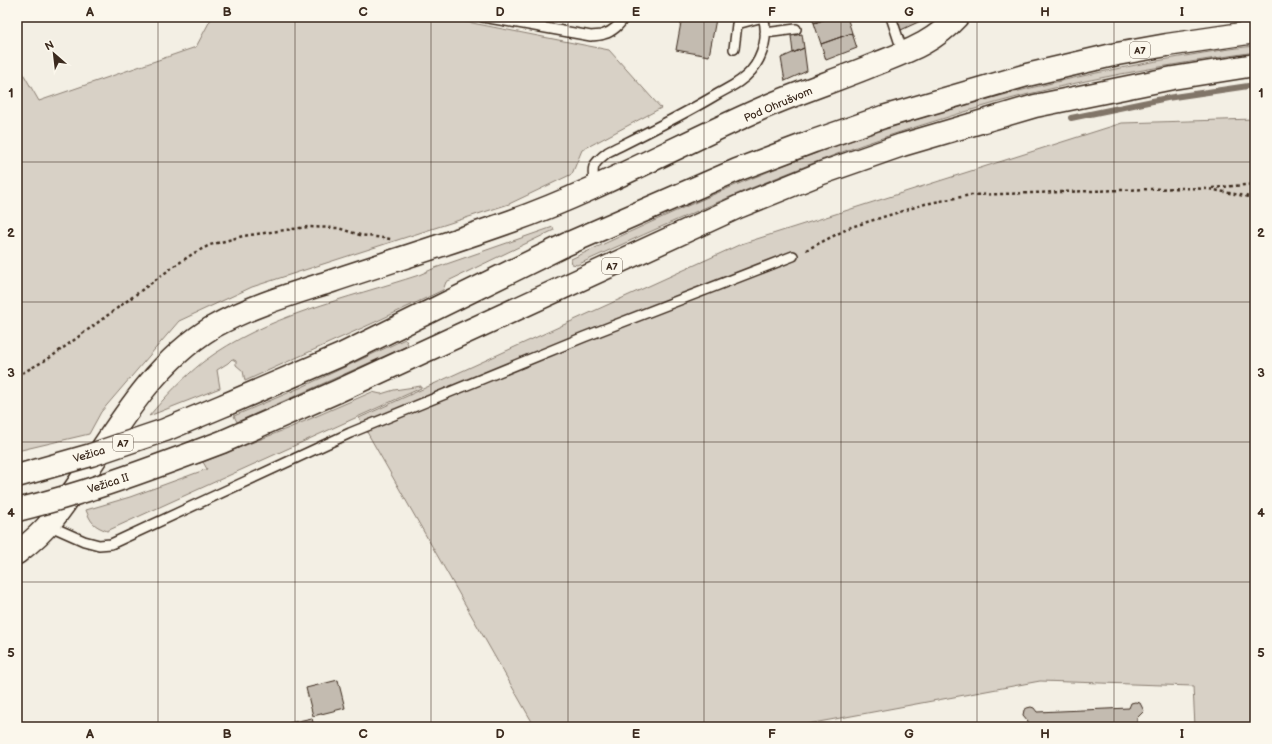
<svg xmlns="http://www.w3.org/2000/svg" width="1272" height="744" font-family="'Balsamiq Sans',sans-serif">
	<rect width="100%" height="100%" fill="#f3efe4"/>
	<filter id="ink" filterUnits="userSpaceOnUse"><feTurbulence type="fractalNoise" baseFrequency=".025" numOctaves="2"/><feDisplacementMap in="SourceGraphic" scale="8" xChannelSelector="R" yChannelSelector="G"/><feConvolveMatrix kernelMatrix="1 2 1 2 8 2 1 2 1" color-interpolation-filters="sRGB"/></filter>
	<g filter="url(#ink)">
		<path fill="#d8d1c6" stroke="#8a7e72" d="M212,17H442L609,50L661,108L582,150L572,174L509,204L252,287L179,321L101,412L89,434L17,451V63L39,101L196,47Z
			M1255,46V52C1168,65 1080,79 995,103C944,118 894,133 845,151C754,185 666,224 577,265L572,264L571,259C647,224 724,188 803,158C913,117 1026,86 1141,64C1179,57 1217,50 1255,46Z
			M1255,119V727H1195L1193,686L1040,681L792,727H535L359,418L741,244L1122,123Z
			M553,227L554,230L446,282L443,290L371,324L245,381L243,371L236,365V361L232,359L228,363L217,370L220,388L149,416C166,396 183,378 203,362C266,315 346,299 419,275L435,268Z
			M405,339L408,344L407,346L237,422L234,416L302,387Z
			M421,386V388L107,531C94,526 91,523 86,510L130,497L207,469L203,462L289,428L372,392L381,394L394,390Z"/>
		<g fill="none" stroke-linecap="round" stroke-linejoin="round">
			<path stroke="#817468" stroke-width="6" d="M1071,118L1167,98L1255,85"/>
		</g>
		<path fill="#c3bbb0" stroke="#3b2a1e" d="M585,17H606L605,20Z
			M682,17H707L716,19L709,56L676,50Z
			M812,17H832L814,23Z
			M832,17H847L852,33L821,44L814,23Z
			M895,17H929L901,30Z
			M852,33L857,48L826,60L821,44Z
			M802,34L804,48L793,53L791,36Z
			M804,48L807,71L785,81L781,58Z
			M338,680L345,708L313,716L306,688Z
			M1135,702L1140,703L1144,711L1137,718V727H1028V721L1023,715L1024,710L1027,708L1031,707L1034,708L1037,712L1129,708L1131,703Z
			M312,718L314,727H290L289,723Z"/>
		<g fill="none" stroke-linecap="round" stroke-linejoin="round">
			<defs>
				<path id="lane" d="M483,17L591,36C595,35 600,36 604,34C612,32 621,24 624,17
					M891,17L903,53
					M765,33L796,29
					M734,49L737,24L763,17
					M595,186C591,167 592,164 608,152C644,134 681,116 716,95C728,88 742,82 751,71C763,57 769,35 763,17
					M48,525L84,541L99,545L111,544L350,433L584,337L793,256"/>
				<path id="secondary" d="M17,553C30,543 43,532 53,519C104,454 140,371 213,327C250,306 292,294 332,281C392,261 453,242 512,221C602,189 685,141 772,104C806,90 842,78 876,64C908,51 933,43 957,17"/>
				<path id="highway" d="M227,404L341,355L567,244L737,170L814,141L883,117L1027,75L1117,54L1167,45L1255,32
					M198,451L222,442L336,392L738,207L822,173L902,145L1035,106L1173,78L1255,65"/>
			</defs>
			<use href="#lane" stroke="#3b2a1e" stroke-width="12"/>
			<use href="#secondary" stroke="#3b2a1e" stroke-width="25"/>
			<use href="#highway" stroke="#3b2a1e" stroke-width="25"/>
			<path stroke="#3b2a1e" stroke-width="2.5" stroke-dasharray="3 3" stroke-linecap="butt" d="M1212,188L1255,184
				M806,250L851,227L925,204L971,195L1182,188L1209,189L1255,198
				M17,376L51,357L173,267L194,253L210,245L243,236L278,231L308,227L338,228L360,235L391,239"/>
			<use href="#lane" stroke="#fbf7ec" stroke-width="9"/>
			<use href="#secondary" stroke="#fbf7ec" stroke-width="22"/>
			<use href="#highway" stroke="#fbf7ec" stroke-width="22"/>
			<defs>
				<path id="highway-bridge" d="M17,476L91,455L165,430L227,404
					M17,510C79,495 139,473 198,451"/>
			</defs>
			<use href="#highway-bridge" stroke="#3b2a1e" stroke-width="25" stroke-linecap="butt"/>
			<use href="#highway-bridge" stroke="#fbf7ec" stroke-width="22"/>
		</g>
	</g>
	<path fill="none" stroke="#3b2a1e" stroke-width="1" stroke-opacity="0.55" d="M158,17V727M295,17V727M431,17V727M568,17V727M704,17V727M841,17V727M977,17V727M1114,17V727M17,162H1255M17,302H1255M17,442H1255M17,582H1255"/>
	<g text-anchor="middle" stroke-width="3.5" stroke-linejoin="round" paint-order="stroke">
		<g fill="#fbf7ec" stroke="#75685c" stroke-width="1">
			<rect x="1130" y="42" width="20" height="16" rx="3"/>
			<rect x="602" y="258" width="20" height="16" rx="3"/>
			<rect x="113" y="435" width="20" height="16" rx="3"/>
		</g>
		<g font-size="10" font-weight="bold" fill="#3b2a1e">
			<text x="1140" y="54">A7</text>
			<text x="612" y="270">A7</text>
			<text x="123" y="447">A7</text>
		</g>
		<g font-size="11" fill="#3b2a1e" stroke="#fbf7ec">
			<text transform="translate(778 104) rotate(-23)" y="4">Pod Ohrušvom</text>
			<text transform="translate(89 454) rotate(-17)" y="4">Vežica</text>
			<text transform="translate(108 483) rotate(-18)" y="4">Vežica II</text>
		</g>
	</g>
	<rect width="1272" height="744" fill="none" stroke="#fbf7ec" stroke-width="44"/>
	<g transform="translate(54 54) rotate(332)" stroke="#fbf7ec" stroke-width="3" paint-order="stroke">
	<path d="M0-3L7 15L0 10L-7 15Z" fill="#3b2a1e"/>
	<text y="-6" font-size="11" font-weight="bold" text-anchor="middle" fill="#3b2a1e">N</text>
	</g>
	<rect x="22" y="22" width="1228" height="700" fill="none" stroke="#3b2a1e" stroke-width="1.5"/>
	<g font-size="13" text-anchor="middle" font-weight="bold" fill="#3b2a1e">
		<text x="90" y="16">A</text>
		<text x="227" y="16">B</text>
		<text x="363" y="16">C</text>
		<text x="500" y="16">D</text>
		<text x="636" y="16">E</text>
		<text x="772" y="16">F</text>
		<text x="909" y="16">G</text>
		<text x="1045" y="16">H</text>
		<text x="1182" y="16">I</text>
		<text x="11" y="97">1</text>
		<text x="1261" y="97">1</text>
		<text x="11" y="237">2</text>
		<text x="1261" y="237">2</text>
		<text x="11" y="377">3</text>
		<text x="1261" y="377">3</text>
		<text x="11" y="517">4</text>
		<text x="1261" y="517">4</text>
		<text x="11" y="657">5</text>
		<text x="1261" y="657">5</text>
		<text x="90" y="738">A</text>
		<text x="227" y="738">B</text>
		<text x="363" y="738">C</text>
		<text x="500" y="738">D</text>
		<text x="636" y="738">E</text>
		<text x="772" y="738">F</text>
		<text x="909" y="738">G</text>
		<text x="1045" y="738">H</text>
		<text x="1182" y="738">I</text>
	</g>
</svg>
